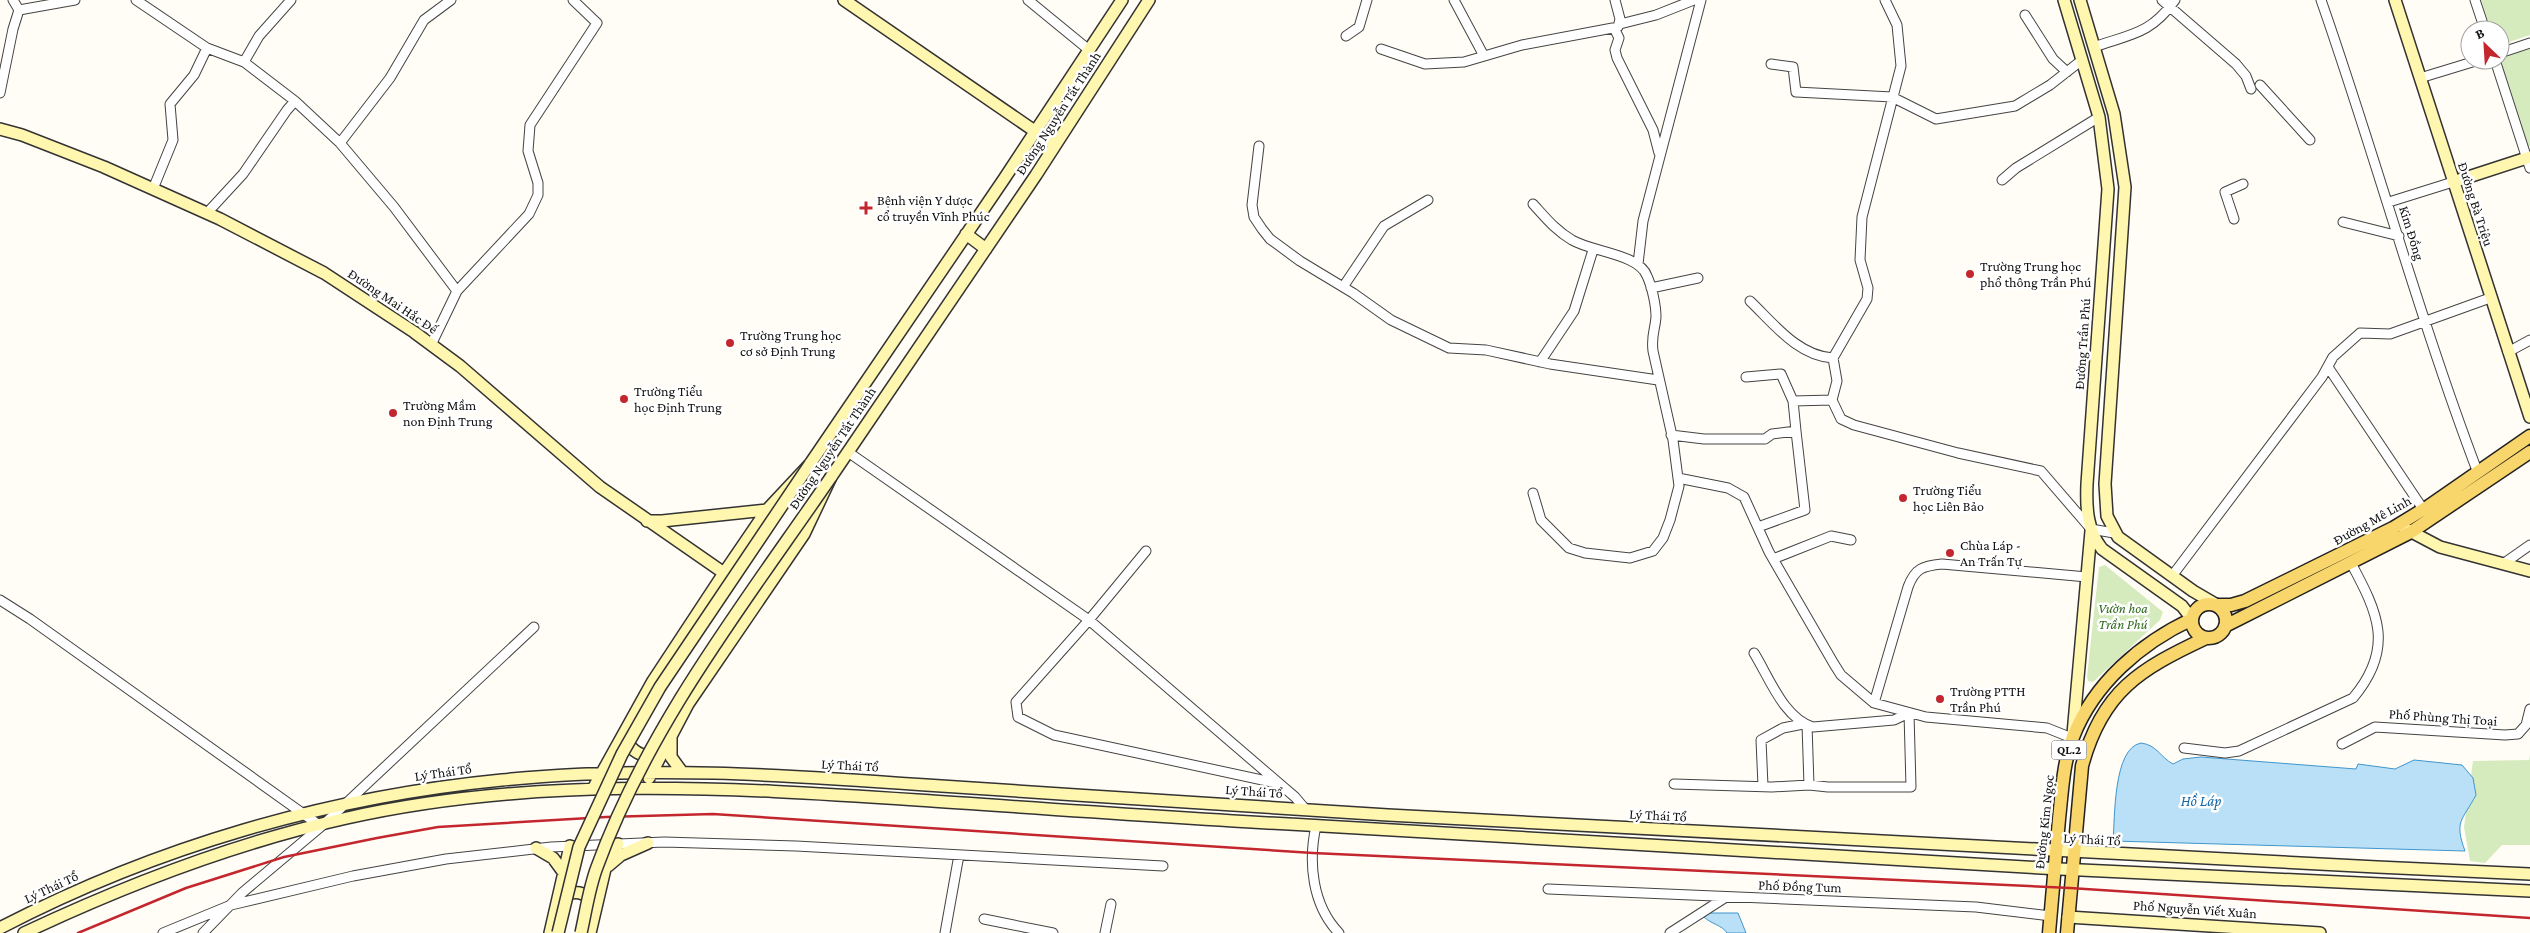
<svg xmlns="http://www.w3.org/2000/svg" width="2530" height="933" font-family="'Crimson Pro',serif">
	<rect width="100%" height="100%" fill="#fffdf5"/>
	<path fill="#d5ebbd" d="M2481,0H2530V35L2500,45V30H2491Z
		M2530,47V146L2527,147L2498,60Z
		M2105,565L2163,612L2160,620L2093,682L2088,681L2087,677L2099,567Z
		M2530,755V845H2502L2485,863L2470,861L2464,827L2473,761L2529,760Z"/>
	<path fill="#b9e0f7" stroke="#3f96cf" d="M2141,743C2157,745 2160,757 2173,764L2183,759L2201,757L2356,769L2358,764L2395,769L2414,760L2462,765L2473,778L2476,795C2462,821 2454,821 2465,851L2113,841C2115,818 2113,748 2141,743Z
		M1709,913H1738L1746,933H1727C1722,925 1711,924 1704,917Z"/>
	<g fill="none" stroke-linecap="round" stroke-linejoin="round">
		<defs>
			<path id="street" d="M136,0L207,48L244,62L295,101L340,143L394,207L457,291
				M1028,0L1089,50
				M1454,0L1484,56
				M1885,0L1897,25L1901,66L1862,217L1860,260L1868,288L1867,299L1833,358L1837,381L1832,400L1841,419L1854,425L1958,453L2041,471L2091,529L2114,533
				M2162,0L2236,64L2246,76L2251,89
				M2321,0C2376,157 2419,318 2478,473
				M2475,0L2485,30
				M19,10L75,0
				M2025,15L2053,59L2067,72
				M1620,24L1656,15L1694,0
				M1614,28L1619,38L1615,50L1617,58L1653,130L1659,153
				M1346,36L1359,27L1367,0
				M2094,47C2131,34 2151,34 2175,0
				M1381,49L1425,64L1464,62L1522,45L1618,27L1620,19L1615,0
				M2500,53L2530,43
				M2495,60L2530,168
				M244,62L259,36L291,0
				M1771,64L1793,67L1796,92L1892,97L1936,119L2015,106L2050,85L2082,60
				M2420,78L2479,60
				M2260,85L2310,140
				M0,93L13,29L19,10L13,0
				M340,143L390,78L424,20L451,0
				M1259,146L1252,205L1254,217L1262,229L1270,239L1300,261L1353,293L1391,320L1449,348L1486,350L1550,364L1658,380
				M2002,180L2016,168L2099,117
				M153,189L173,140L170,104L194,75L207,48
				M2389,202L2453,182
				M1533,204C1545,217 1556,231 1572,240C1592,252 1639,254 1647,276C1652,287 1656,305 1656,317C1655,331 1651,335 1653,351L1673,440L1679,486L1670,520L1663,538L1653,551L1630,558L1585,553L1569,548L1541,520L1533,493
				M207,213L243,174L287,110L295,101
				M2234,219L2225,192L2243,184
				M2343,222L2399,236
				M1638,264L1643,221L1701,0
				M1343,287L1384,226L1428,200
				M1651,288L1698,278
				M1750,301C1774,324 1798,356 1833,358
				M431,345L457,291L529,214L538,195V183L528,151L530,125L597,23L573,0
				M2508,352L2530,340
				M1540,362L1574,311L1593,250
				M2328,367L2423,509
				M1746,377L1781,374L1793,401
				M1671,435L1704,439H1765L1772,434L1796,431L1793,401L1832,400
				M848,452L1089,620L1295,797L1306,810
				M1678,478L1728,488L1744,497L1769,552L1834,664L1841,675L1874,703L1926,717L2047,728L2072,738
				M1758,527L1805,510L1796,431
				M1146,551L1089,620L1016,702L1018,717L1054,735L1276,783
				M1773,559L1831,536L1851,540
				M2503,564L2530,545
				M2172,576L2322,377L2333,357L2360,333L2390,334L2490,298
				M0,600L30,619L319,825
				M1754,653C1769,677 1784,719 1813,727L1894,720L1909,713L1911,787H1828L1809,785L1807,725
				M1874,703L1908,587C1915,568 1923,566 1942,564L2087,577
				M2342,744L2375,727L2505,735L2518,734L2526,725L2530,709
				M2184,748L2225,753L2239,751L2353,698C2395,648 2378,613 2351,563
				M1674,784L1772,787L1809,785
				M1763,786L1761,740L1783,728L1803,724
				M1316,826C1308,862 1312,905 1339,933
				M1548,889L1976,907L2051,916
				M984,919L1053,933
				M163,933L231,905L353,876L446,859L551,847L664,842L796,846L1163,866
				M203,933L242,893L324,824L534,627
				M945,933L959,855
				M1105,933L1111,904
				M1670,933L1726,897"/>
			<path id="secondary" d="M844,0L1055,145
				M2064,0L2099,117L2108,189L2087,484C2086,508 2087,530 2102,549L2182,606L2192,619
				M2080,0L2114,114L2125,187L2105,484L2107,516L2118,537L2193,591L2217,605
				M2395,0L2530,417
				M0,129L22,135L104,167L220,219L324,273L414,332L460,366L600,487L724,573
				M2453,182L2530,157
				M966,234L986,249
				M647,521H662L767,510
				M2404,528L2440,547L2530,571
				M2073,734L2091,531
				M625,736C630,751 641,758 657,755
				M671,737V757L682,772
				M649,778L688,704L804,534L831,477L1036,175L1149,0
				M593,789L653,681L724,573L767,510L810,464L1004,179L1122,0
				M536,848L553,858L564,873
				M608,866L621,855L648,843
				M561,897C573,889 586,892 595,903
				M2068,917L2320,933
				M0,928C156,847 327,797 502,780C643,765 785,775 926,785C1080,795 1234,806 1388,815C1768,837 2149,857 2530,874
				M24,933C128,884 234,843 347,818C534,776 728,787 917,800C1052,809 1188,819 1323,826C1569,839 1814,856 2060,869C2216,877 2373,883 2530,891
				M550,933L570,846
				M590,933L605,869L618,844"/>
			<path id="primary" d="M2192 621a17 17 0 1 1 34 0a17 17 0 1 1-34 0Z
				M2217,605H2231L2245,601L2393,528L2429,506L2530,436
				M2225,626L2411,532L2530,452
				M2049,933C2052,895 2056,857 2059,819C2062,792 2063,763 2073,737C2094,683 2141,643 2192,619
				M2067,933L2082,766C2102,691 2140,669 2206,638"/>
		</defs>
		<use href="#street" stroke="#444" stroke-width="11"/>
		<use href="#secondary" stroke="#333" stroke-width="14"/>
		<use href="#primary" stroke="#222" stroke-width="15"/>
		<use href="#street" stroke="#fff" stroke-width="9"/>
		<use href="#secondary" stroke="#fff6b0" stroke-width="11"/>
		<use href="#primary" stroke="#f9d66b" stroke-width="12"/>
		<path stroke="#c4262e" stroke-width="2.5" d="M78,933L186,888L284,857L377,838L438,827L606,817L713,814L1313,853L2070,888L2530,918"/>
		<defs>
			<path id="secondary-bridge" d="M558,933L579,847L622,754L660,687L810,464
				M581,933C586,911 589,888 597,867C649,724 746,601 831,477"/>
		</defs>
		<use href="#secondary-bridge" stroke="#333" stroke-width="14" stroke-linecap="butt"/>
		<use href="#secondary-bridge" stroke="#fff6b0" stroke-width="11"/>
	</g>
	<g fill="#c4262e" stroke="#fff" stroke-width="2">
		<path d="M863.5 200.5h5v5h5v5h-5v5h-5v-5h-5v-5h5z"/>
		<circle cx="1970" cy="274" r="5"/>
		<circle cx="730" cy="343" r="5"/>
		<circle cx="624" cy="399" r="5"/>
		<circle cx="393" cy="413" r="5"/>
		<circle cx="1903" cy="498" r="5"/>
		<circle cx="1950" cy="553" r="5"/>
		<circle cx="1940" cy="699" r="5"/>
	</g>
	<g text-anchor="middle" stroke-width="5" stroke-linejoin="round" paint-order="stroke">
		<rect fill="#fff" stroke="#585858" stroke-width="1" x="2051.5" y="740.5" width="35" height="19" rx="4"/>
		<g font-size="12" font-weight="bold" fill="#111">
			<text x="2069" y="754">QL.2</text>
		</g>
		<g font-size="14" fill="#111" stroke="#fff">
			<text transform="translate(1058 113) rotate(-57)" y="5">Đường Nguyễn Tất Thành</text>
			<text transform="translate(2476 204) rotate(72)" y="5">Đường Bà Triệu</text>
			<text transform="translate(2412 233) rotate(73)" y="5">Kim Đồng</text>
			<text transform="translate(393 301) rotate(34)" y="5">Đường Mai Hắc Đế</text>
			<text transform="translate(2082 344) rotate(-86)" y="5">Đường Trần Phú</text>
			<text transform="translate(832 448) rotate(-56)" y="5">Đường Nguyễn Tất Thành</text>
			<text transform="translate(2372 520) rotate(-29)" y="5">Đường Mê Linh</text>
			<text transform="translate(2443 717) rotate(4)" y="5">Phố Phùng Thị Toại</text>
			<text transform="translate(850 765) rotate(3)" y="5">Lý Thái Tổ</text>
			<text transform="translate(443 772) rotate(-8)" y="5">Lý Thái Tổ</text>
			<text transform="translate(1254 791) rotate(4)" y="5">Lý Thái Tổ</text>
			<text transform="translate(1658 815) rotate(3)" y="5">Lý Thái Tổ</text>
			<text transform="translate(2044 822) rotate(-84)" y="5">Đường Kim Ngọc</text>
			<text transform="translate(2092 839) rotate(3)" y="5">Lý Thái Tổ</text>
			<text transform="translate(1800 886) rotate(2)" y="5">Phố Đồng Tum</text>
			<text transform="translate(51 887) rotate(-25)" y="5">Lý Thái Tổ</text>
			<text transform="translate(2195 909) rotate(4)" y="5">Phố Nguyễn Viết Xuân</text>
		</g>
		<g font-size="14" fill="#111" stroke="#fff" text-anchor="start">
			<text x="877" y="205">Bệnh viện Y dược<tspan x="877" dy="16">cổ truyền Vĩnh Phúc</tspan></text>
			<text x="1980" y="271">Trường Trung học<tspan x="1980" dy="16">phổ thông Trần Phú</tspan></text>
			<text x="740" y="340">Trường Trung học<tspan x="740" dy="16">cơ sở Định Trung</tspan></text>
			<text x="634" y="396">Trường Tiểu<tspan x="634" dy="16">học Định Trung</tspan></text>
			<text x="403" y="410">Trường Mầm<tspan x="403" dy="16">non Định Trung</tspan></text>
			<text x="1913" y="495">Trường Tiểu<tspan x="1913" dy="16">học Liên Bảo</tspan></text>
			<text x="1960" y="550">Chùa Láp -<tspan x="1960" dy="16">An Trấn Tự</tspan></text>
			<text x="1950" y="696">Trường PTTH<tspan x="1950" dy="16">Trần Phú</tspan></text>
		</g>
		<g font-size="14" font-style="italic" fill="#2f6b1f" stroke="#fff">
			<text x="2123" y="613">Vườn hoa<tspan x="2123" dy="16">Trần Phú</tspan></text>
		</g>
		<g font-size="15" font-style="italic" fill="#1768a6" stroke="#fff">
			<text x="2201" y="806">Hồ Láp</text>
		</g>
	</g>
	<g transform="translate(2485 45) rotate(335)"><circle r="24" fill="#ffffff" stroke="#a0a0a0"/>
	<path d="M0-4L9 19L0 12L-9 19Z" fill="#c4262e"/>
	<text y="-8" font-size="14" font-weight="bold" text-anchor="middle" fill="#111111">B</text>
	</g>
</svg>
